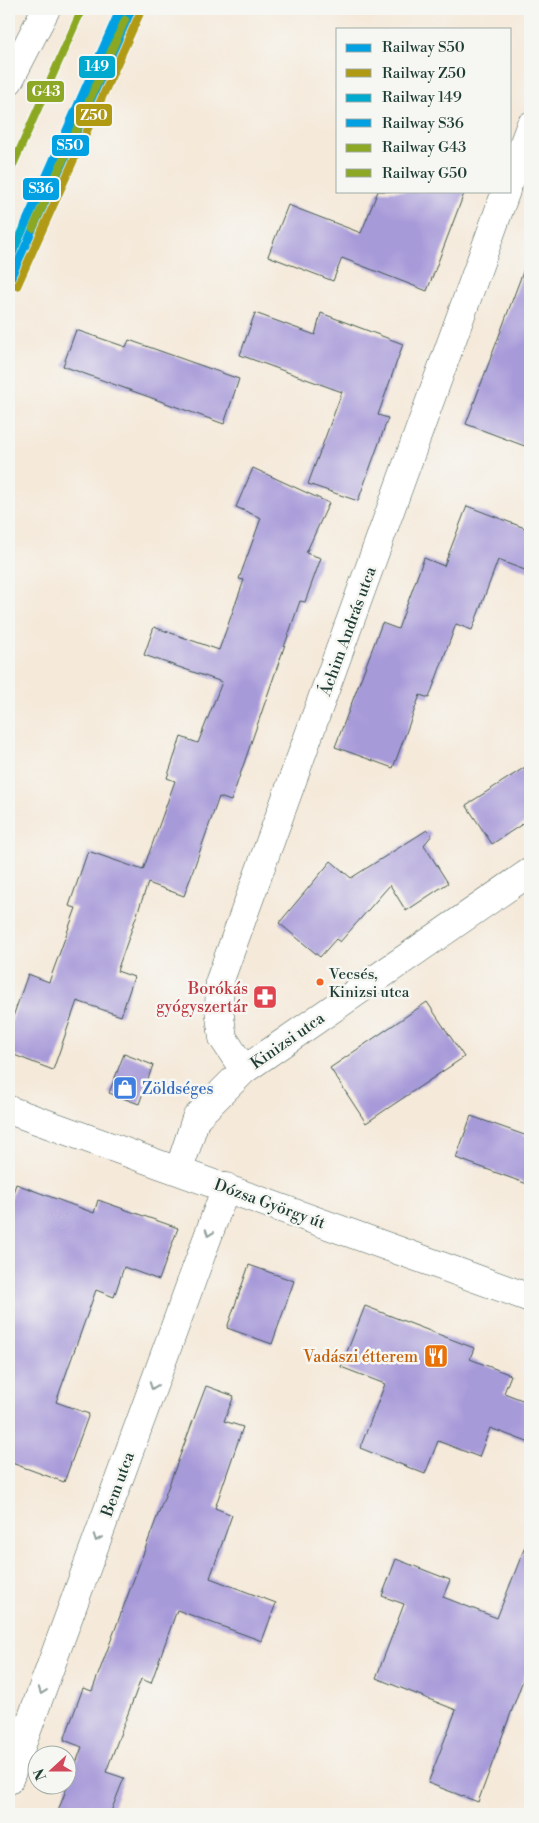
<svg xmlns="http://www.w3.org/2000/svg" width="539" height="1823" font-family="'Libre Bodoni',serif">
	<rect width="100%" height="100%" fill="#f6f6f2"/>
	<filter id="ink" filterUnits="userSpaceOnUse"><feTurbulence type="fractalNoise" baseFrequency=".02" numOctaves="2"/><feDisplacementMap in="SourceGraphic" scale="10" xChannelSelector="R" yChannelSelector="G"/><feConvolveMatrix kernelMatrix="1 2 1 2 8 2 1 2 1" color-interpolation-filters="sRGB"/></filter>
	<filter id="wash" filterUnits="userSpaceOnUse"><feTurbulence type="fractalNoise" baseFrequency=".0096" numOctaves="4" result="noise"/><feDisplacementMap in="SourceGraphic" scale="20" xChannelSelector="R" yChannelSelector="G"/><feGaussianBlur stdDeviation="1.12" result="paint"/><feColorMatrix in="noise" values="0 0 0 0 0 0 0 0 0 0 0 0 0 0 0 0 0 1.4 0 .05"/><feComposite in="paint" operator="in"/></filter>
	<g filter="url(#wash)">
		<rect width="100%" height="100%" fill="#f5e9d9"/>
		<g id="blocks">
			<path fill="#a79ad9" d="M378,191H465L427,291L342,258L333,281L268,256L288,205L361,233Z
				M527,261H530V448L466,424Z
				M255,313L315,335L321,313L403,344L378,415L388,418L358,501L308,484L342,392L240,355Z
				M76,330L126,347L129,340L239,379L224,424L63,366Z
				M253,468L329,503L306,553L321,558L305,602L300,601L231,801L219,797L184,896L148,883L117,971L134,977L121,1016L77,1001L53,1070L9,1053V1028L28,974L49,982L76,908L69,906L88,851L143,870L175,781L167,778L181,737L198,743L222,682L144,655L154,627L219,650L244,580L239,579L261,518L236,507Z
				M467,506L530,530V572L498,560L472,630L456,624L429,698L420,695L393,768L335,747L382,623L398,629L424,558L444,566Z
				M530,764V819L492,844L466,805Z
				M427,830L432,835L424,845L448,883L406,911L390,885L340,942L336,939L320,957L279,923L331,861L351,878Z
				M427,1002L464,1057L366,1123L330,1068Z
				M124,1054L153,1065L139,1104L109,1093Z
				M471,1116L530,1137V1185L456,1158Z
				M16,1184L94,1213L98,1200L178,1228L159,1280L124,1267L114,1297L96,1290L56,1402L89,1414L64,1482L9,1462V1204Z
				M249,1265L294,1281L272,1344L227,1328Z
				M365,1306L474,1348L470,1359L511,1375L504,1393L530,1403V1443L490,1428L479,1457L438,1441L425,1474L360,1448L385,1384L341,1367Z
				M206,1386L234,1396L224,1421L243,1427L215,1508L232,1515L210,1578L276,1603L262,1641L177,1610L151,1683L141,1679L106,1772L124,1778L110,1814H57L82,1747L64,1740L83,1688L92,1691Z
				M528,1539H530V1661L478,1802L428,1783L456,1710L376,1678L404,1604L382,1596L396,1559L450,1580L443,1597L497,1618Z"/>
		</g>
	</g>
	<g filter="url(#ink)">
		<use href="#blocks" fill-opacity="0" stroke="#3f574d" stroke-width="1"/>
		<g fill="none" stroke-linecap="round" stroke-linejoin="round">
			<defs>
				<path id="street" d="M510,181L530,126
					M244,1070L223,1038L219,1009L220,980L506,191
					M179,1170L196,1118L244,1070L530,872
					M9,1780L226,1187"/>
				<path id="secondary" d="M9,81L46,9
					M9,1110L530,1298"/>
			</defs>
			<use href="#street" stroke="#3f574d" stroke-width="29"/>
			<use href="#secondary" stroke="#3f574d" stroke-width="29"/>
			<use href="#street" stroke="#fff" stroke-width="28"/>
			<use href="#secondary" stroke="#fff" stroke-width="28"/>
			<defs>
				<path id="rail-1" d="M9,282L132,9"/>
				<path id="rail-2" d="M17,286L140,13"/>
				<path id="rail-3" d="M9,261L123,9"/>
				<path id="rail-4" d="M25,224L117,16"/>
				<path id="rail-5" d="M9,174L82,9"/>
				<path id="rail-6" d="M33,228L125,20"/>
			</defs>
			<use href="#rail-1" stroke="#f6f6f2" stroke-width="11"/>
			<use href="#rail-2" stroke="#f6f6f2" stroke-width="11"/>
			<use href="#rail-3" stroke="#f6f6f2" stroke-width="11"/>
			<use href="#rail-4" stroke="#f6f6f2" stroke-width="11"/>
			<use href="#rail-5" stroke="#f6f6f2" stroke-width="11"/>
			<use href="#rail-6" stroke="#f6f6f2" stroke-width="11"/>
			<use href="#rail-1" stroke="#00a0e3" stroke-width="8"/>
			<use href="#rail-2" stroke="#b09a12" stroke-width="8"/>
			<use href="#rail-3" stroke="#00a9ce" stroke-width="8"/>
			<use href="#rail-4" stroke="#00a0e3" stroke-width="8"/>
			<use href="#rail-5" stroke="#8ca824" stroke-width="8"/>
			<use href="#rail-6" stroke="#8ca824" stroke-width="8"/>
		</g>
		<defs><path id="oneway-chevron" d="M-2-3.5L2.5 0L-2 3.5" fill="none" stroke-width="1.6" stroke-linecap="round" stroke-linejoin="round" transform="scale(1.25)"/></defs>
		<g stroke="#8f9e9a">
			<use href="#oneway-chevron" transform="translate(209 1233) rotate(110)"/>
			<use href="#oneway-chevron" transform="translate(153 1386) rotate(110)"/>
			<use href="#oneway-chevron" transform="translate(97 1538) rotate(110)"/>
			<use href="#oneway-chevron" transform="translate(42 1691) rotate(110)"/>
		</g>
	</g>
	<defs>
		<symbol id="pharmacy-square" viewBox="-11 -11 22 22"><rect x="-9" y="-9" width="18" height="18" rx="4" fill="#e0444e" stroke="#f6f6f2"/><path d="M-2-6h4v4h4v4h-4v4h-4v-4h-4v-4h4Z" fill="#fff"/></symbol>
		<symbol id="shop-square" viewBox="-11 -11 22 22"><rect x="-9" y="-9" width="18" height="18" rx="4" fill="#3f7fe0" stroke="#f6f6f2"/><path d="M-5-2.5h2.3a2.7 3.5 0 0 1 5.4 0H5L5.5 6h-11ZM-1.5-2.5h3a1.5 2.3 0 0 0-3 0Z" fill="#fff"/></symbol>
		<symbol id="restaurant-square" viewBox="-11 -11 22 22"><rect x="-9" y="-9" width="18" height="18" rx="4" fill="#e8710a" stroke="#f6f6f2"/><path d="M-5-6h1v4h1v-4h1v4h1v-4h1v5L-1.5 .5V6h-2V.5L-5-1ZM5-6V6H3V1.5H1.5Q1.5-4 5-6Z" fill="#fff"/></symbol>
	</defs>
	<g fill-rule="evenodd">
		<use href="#pharmacy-square" x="251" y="983" width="28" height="28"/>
		<use href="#shop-square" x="111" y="1074" width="28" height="28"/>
		<use href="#restaurant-square" x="422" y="1342" width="28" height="28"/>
	</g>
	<circle fill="#f26522" stroke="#f6f6f2" stroke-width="2" cx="320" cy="982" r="4.5"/>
	<g text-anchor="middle" stroke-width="5" stroke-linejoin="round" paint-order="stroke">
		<g font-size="15" fill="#1f3d34" stroke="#f6f6f2" text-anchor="start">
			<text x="329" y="979">Vecsés,<tspan x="329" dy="18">Kinizsi utca</tspan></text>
		</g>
		<g font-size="16" fill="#1f3d34" stroke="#f6f6f2">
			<text transform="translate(347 631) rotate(-70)" y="6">Áchim András utca</text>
			<text transform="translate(287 1040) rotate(-35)" y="6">Kinizsi utca</text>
			<text transform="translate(270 1203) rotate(20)" y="6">Dózsa György út</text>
			<text transform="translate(117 1484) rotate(-70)" y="6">Bem utca</text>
		</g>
		<g font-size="16" fill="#be3a42" stroke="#f6f6f2" text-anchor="end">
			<text x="248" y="994">Borókás<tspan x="248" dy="18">gyógyszertár</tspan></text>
		</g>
		<g font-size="16" fill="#366cbe" stroke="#f6f6f2" text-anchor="start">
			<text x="142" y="1094">Zöldséges</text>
		</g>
		<g font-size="16" fill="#c56008" stroke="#f6f6f2" text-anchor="end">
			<text x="418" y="1362">Vadászi étterem</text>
		</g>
	</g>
	<g stroke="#f6f6f2" stroke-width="2">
		<rect x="78" y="55" width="38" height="24" rx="5" fill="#00a9ce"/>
		<rect x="26" y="80" width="39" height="23" rx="5" fill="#8ca824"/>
		<rect x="75" y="103" width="38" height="24" rx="5" fill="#b09a12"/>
		<rect x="51" y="134" width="39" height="23" rx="5" fill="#00a0e3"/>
		<rect x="22" y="177" width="38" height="24" rx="5" fill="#00a0e3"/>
	</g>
	<g font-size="14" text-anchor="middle" font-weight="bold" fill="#fff">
		<text x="97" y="71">149</text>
		<text x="46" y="96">G43</text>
		<text x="94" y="120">Z50</text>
		<text x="70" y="150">S50</text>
		<text x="41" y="193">S36</text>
	</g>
	<rect width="539" height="1823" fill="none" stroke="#f6f6f2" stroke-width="30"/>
	<rect x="336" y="28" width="175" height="165" fill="#f6f6f2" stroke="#a0aca6"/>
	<rect x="346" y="44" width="25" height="8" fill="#00a0e3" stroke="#a0aca6"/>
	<text x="382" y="52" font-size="15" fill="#1f3d34">Railway S50</text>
	<rect x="346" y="69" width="25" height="8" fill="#b09a12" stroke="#a0aca6"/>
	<text x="382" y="78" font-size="15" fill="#1f3d34">Railway Z50</text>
	<rect x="346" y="94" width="25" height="8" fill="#00a9ce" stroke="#a0aca6"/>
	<text x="382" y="102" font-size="15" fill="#1f3d34">Railway 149</text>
	<rect x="346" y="119" width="25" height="8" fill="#00a0e3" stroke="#a0aca6"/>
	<text x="382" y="128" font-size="15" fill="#1f3d34">Railway S36</text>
	<rect x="346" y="144" width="25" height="8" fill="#8ca824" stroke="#a0aca6"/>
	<text x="382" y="152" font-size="15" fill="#1f3d34">Railway G43</text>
	<rect x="346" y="169" width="25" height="8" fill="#8ca824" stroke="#a0aca6"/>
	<text x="382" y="178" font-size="15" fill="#1f3d34">Railway G50</text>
	<g transform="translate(52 1770) rotate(249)"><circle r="24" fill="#f6f6f2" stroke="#a0aca6"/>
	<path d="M0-4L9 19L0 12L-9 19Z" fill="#d1495b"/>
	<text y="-8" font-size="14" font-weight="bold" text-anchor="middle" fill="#1f3d34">N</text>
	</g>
</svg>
